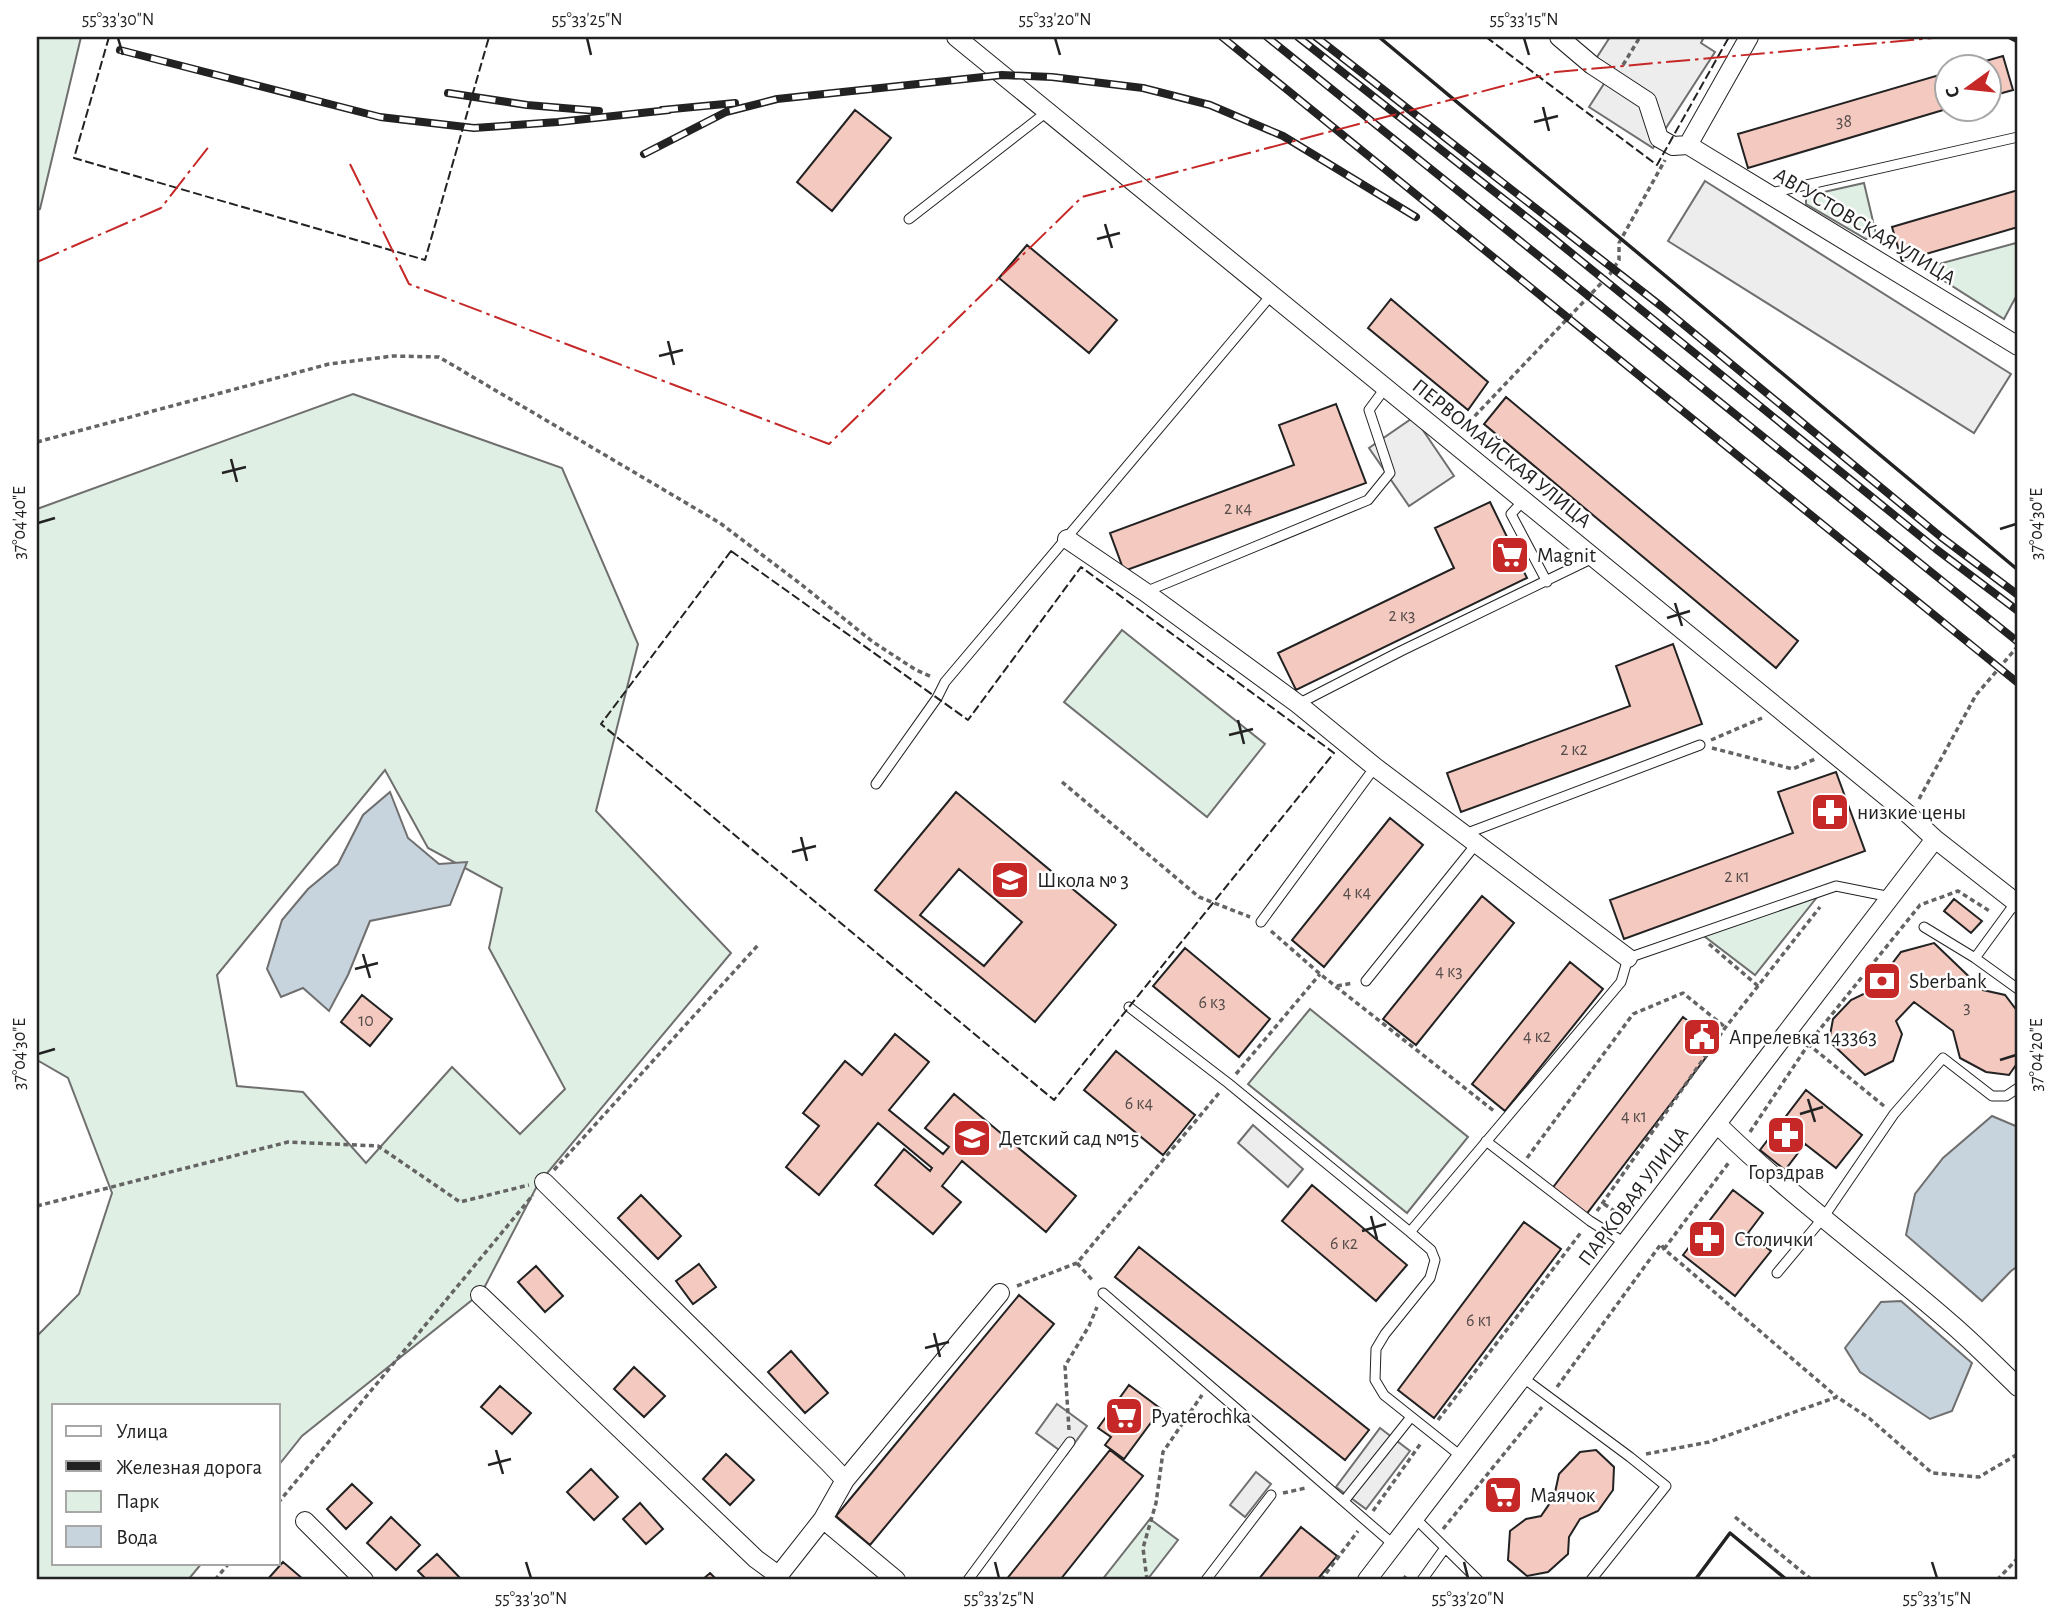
<svg xmlns="http://www.w3.org/2000/svg" width="2055" height="1617" font-family="'Alegreya Sans',sans-serif">
	<rect width="100%" height="100%" fill="#fff"/>
	<path fill="#e0efe3" stroke="#6f6f6f" stroke-width="2" fill-rule="evenodd" d="M37,37H81L40,209L37,210Z
		M1864,183L1876,234L1866,239L1806,204V196Z
		M2016,243L2018,250V293L2004,319L1924,268Z
		M353,394L562,468L638,644L596,811L731,953L538,1184L482,1292L302,1436L278,1466V1405H54V1563H202L188,1580H37V1336L79,1294L112,1193L68,1078L37,1060V509ZM385,770L428,848L502,888L489,948L565,1089L520,1134L452,1067L366,1163L303,1092L237,1086L217,975Z
		M1122,630L1265,744L1207,817L1064,702Z
		M1818,896L1755,975L1704,936Z
		M1310,1009L1468,1137L1407,1213L1248,1084Z
		M1150,1519L1178,1540L1147,1580H1102Z"/>
	<path fill="#ededed" stroke="#6f6f6f" stroke-width="2" d="M1610,37H1704L1701,43L1715,52L1653,148L1589,107L1607,79L1590,68Z
		M1705,181L2011,374L1974,433L1668,241Z
		M1414,417L1454,476L1409,506L1369,448Z
		M1253,1125L1303,1169L1288,1187L1238,1143Z
		M1057,1404L1087,1426L1066,1455L1036,1433Z
		M1380,1428L1410,1451L1366,1509L1336,1487Z
		M1256,1472L1271,1484L1245,1517L1230,1505Z"/>
	<path fill="#c7d3dd" stroke="#6f6f6f" stroke-width="2" d="M390,792L408,838L439,864L467,862L450,905L370,921L348,975L329,1011L303,988L281,997L267,969L282,920L308,889L338,864L363,815Z
		M1992,1116L2018,1127V1266L2011,1271L1982,1301L1906,1235L1915,1194L1943,1158Z
		M1901,1301L1972,1363L1952,1411L1930,1419L1860,1372L1845,1348L1881,1302Z"/>
	<path fill="#f3c9c0" stroke="#222" stroke-width="2" fill-rule="evenodd" d="M2003,56L2013,90L1988,97V66H1968Z
		M1946,73V108H1950L1748,168L1738,134Z
		M855,110L891,138L832,211L797,182Z
		M2018,190V227L1902,261L1892,227Z
		M1027,245L1117,320L1089,353L999,278Z
		M1391,299L1488,382L1468,410L1368,328Z
		M1506,397L1798,641L1776,668L1484,424Z
		M1336,404L1366,483L1124,571L1110,533L1294,465L1279,425Z
		M1490,502L1527,578L1296,690L1278,653L1454,568L1435,528Z
		M1673,644L1702,724L1461,812L1447,773L1630,706L1616,666Z
		M1836,772L1865,851L1624,939L1610,900L1793,833L1778,792Z
		M956,792L1116,925L1035,1022L875,890ZM959,869L1022,922L984,966L920,915Z
		M1390,818L1423,845L1324,967L1292,940Z
		M1482,896L1514,923L1416,1045L1383,1019Z
		M1954,899L1982,921L1971,933L1944,911Z
		M1934,943L1983,990L2005,995L2018,1012V1062L2009,1075L1986,1072L1960,1058L1953,1031L1914,1002L1896,1021L1902,1034L1893,1061L1865,1075L1829,1041L1833,1019L1851,1000L1872,990L1901,952Z
		M1185,948L1270,1019L1239,1057L1153,986Z
		M1570,962L1603,989L1505,1111L1472,1084Z
		M362,995L392,1019L370,1046L341,1022Z
		M1683,1017L1717,1043L1585,1216L1551,1190Z
		M895,1034L929,1062L889,1110L943,1154L949,1147L925,1128L954,1094L1076,1196L1046,1232L962,1161L942,1186L961,1202L933,1234L875,1185L904,1149L930,1171L932,1168L878,1123L819,1195L786,1167L819,1126L803,1113L845,1061L862,1075Z
		M1116,1051L1195,1115L1163,1155L1084,1090Z
		M1806,1090L1862,1135L1836,1168L1805,1144L1785,1170L1760,1150Z
		M1312,1185L1407,1265L1376,1301L1282,1221Z
		M1733,1190L1763,1213L1748,1233L1771,1251L1735,1296L1683,1255Z
		M641,1195L681,1236L658,1259L618,1218Z
		M1524,1222L1561,1249L1434,1418L1398,1390Z
		M1139,1247L1369,1430L1345,1460L1115,1277Z
		M699,1264L716,1287L693,1304L676,1281Z
		M536,1266L563,1296L545,1312L518,1282Z
		M1019,1295L1054,1324L870,1545L836,1516Z
		M791,1351L828,1393L805,1413L768,1372Z
		M634,1367L665,1396L644,1417L614,1389Z
		M1129,1385L1161,1409L1124,1459L1105,1445L1111,1437L1098,1428Z
		M500,1386L531,1413L512,1434L481,1407Z
		M1110,1450L1143,1476L1060,1580H1006Z
		M1596,1450L1614,1467L1613,1490L1598,1511L1580,1519L1569,1537L1568,1554L1548,1572L1527,1576L1508,1560L1510,1531L1526,1519L1541,1516L1554,1497L1559,1474L1580,1452Z
		M726,1454L754,1480L730,1505L703,1479Z
		M591,1469L618,1497L594,1520L567,1492Z
		M1502,1480L1518,1492L1504,1509L1488,1497Z
		M352,1484L372,1503L346,1529L327,1509Z
		M640,1503L663,1529L646,1544L623,1519Z
		M391,1517L420,1545L396,1570L367,1543Z
		M1301,1527L1337,1556L1317,1580H1258Z
		M437,1554L462,1580H427L418,1571Z
		M283,1562L303,1579L302,1580H267Z
		M710,1573L717,1580H702Z"/>
	<g fill="none" stroke-linecap="round" stroke-linejoin="round">
		<defs>
			<path id="service" d="M1771,193L2018,137
				M909,219L1048,111
				M1524,500L1511,514L1547,582
				M1145,592L1368,500L1390,473L1369,410L1386,387
				M1298,704L1401,651L1593,558
				M876,784L937,698L945,682L1273,293
				M1465,834L1700,745
				M1261,922L1375,767
				M1924,927L1975,958L2018,989
				M1975,958L2016,902
				M1366,981L1477,843
				M1129,1007L1228,1083L1410,1232L1621,982L1628,958L1836,886L1891,897
				M1486,1141L1590,1221L1625,1243
				M1410,1232L1431,1250L1435,1260L1430,1278L1385,1334L1376,1349L1375,1380L1384,1395L1462,1457
				M1777,1273L1823,1218L1894,1114L1943,1058L1992,1096H2006L2018,1088
				M1103,1293L1394,1545
				M1522,1377L1630,1457L1666,1486L1591,1580
				M1344,1501L1411,1417
				M1415,1518L1478,1580
				M968,1580L1070,1442
				M1206,1580L1271,1495
				M1422,1580L1445,1548"/>
			<path id="minor" d="M956,37L1909,815L1935,839L2018,904
				M1559,37L1592,65L1647,101L1659,138L1673,146L1688,145
				M1688,145L2018,346
				M1688,145L1749,37
				M1067,539L1145,592L1298,704L1375,767L1628,958
				M1717,1124C1789,1195 1872,1255 1948,1321C1973,1342 1995,1365 2018,1387
				M544,1182L829,1463L845,1480
				M480,1295L756,1559L778,1575
				M823,1519L896,1580
				M305,1521L364,1580
				M775,1580L823,1519L845,1480L1000,1293
				M1367,1580L1935,839"/>
		</defs>
		<use href="#service" stroke="#222" stroke-width="11"/>
		<use href="#minor" stroke="#222" stroke-width="20"/>
		<path stroke="#646464" stroke-width="3.5" stroke-dasharray="5 3.5" stroke-linecap="butt" d="M1623,65L1640,37
			M1465,430L1470,421L1610,274L1619,260V243L1665,160
			M37,442L329,364L393,356L439,357L720,523L802,585L873,642L916,670L932,677
			M1711,740L1762,718
			M1712,748L1793,769L1815,759
			M1062,782L1199,897L1250,917
			M1919,799L1976,695L2018,646
			M1271,931L1320,974L1494,1111
			M1709,944L1758,986
			M1337,986L1353,983
			M1236,1074L1320,974
			M1884,1106L1808,1044L1920,905L1958,891L1991,912
			M1750,1132L1808,1045
			M1527,1158L1633,1014L1683,993L1725,1027
			M554,1170L759,944
			M1604,1204L1622,1216
			M37,1206L288,1142L378,1146L460,1202L529,1185
			M1597,1211L1725,1028L1820,907
			M1664,1249L1730,1161
			M1077,1263L1094,1282
			M1017,1286L1077,1263L1219,1093
			M1557,1387L1661,1244L1664,1249L1837,1397
			M1438,1420L1582,1231
			M1069,1430L1065,1366L1089,1326L1097,1307
			M1646,1454L1709,1442L1837,1397L1869,1418L1932,1473L1979,1477L2018,1454
			M1283,1493L1306,1488
			M278,1503L533,1195
			M1373,1511L1421,1443
			M1735,1517L1812,1580
			M1443,1529L1542,1407
			M215,1580L229,1563
			M1147,1580L1143,1548L1156,1503L1163,1452L1202,1395
			M1321,1580L1358,1531
			M1403,1580L1408,1573
			M1997,1580L2018,1558"/>
		<use href="#service" stroke="#fff" stroke-width="9"/>
		<use href="#minor" stroke="#fff" stroke-width="18"/>
		<defs>
			<path id="rail" d="M1222,37L2018,683
				M1267,37L2018,642
				M1298,37L1543,230L1936,549L2018,611
				M1316,37L1661,306L1941,537L2018,595
				M120,50L380,117L474,128L558,122L669,110
				M448,93L527,105L599,111
				M662,110L735,103
				M644,154L726,112L777,99L1002,75L1052,77L1143,88L1210,105L1283,136L1416,217"/>
		</defs>
		<use href="#rail" stroke="#222" stroke-width="8"/>
		<use href="#rail" stroke="#fff" stroke-width="5" stroke-dasharray="16" stroke-linecap="butt"/>
		<path stroke="#222" stroke-width="2" stroke-dasharray="9 3.5" stroke-linecap="butt" d="M109,37L74,158L425,260L489,37
			M1486,37L1657,165L1729,37
			M731,551L968,720L1081,567L1334,753L1054,1100L601,724Z"/>
		<path stroke="#222" stroke-width="3.5" d="M1379,37L2018,570
			M2008,37L2018,42
			M1695,1580L1730,1533L1787,1580"/>
		<path stroke="#c62828" stroke-width="2" stroke-dasharray="24 5 3.5 5" stroke-linecap="butt" d="M350,164L409,284L829,444L1082,197L1556,72L1945,37
			M37,262L161,208L210,145"/>
	</g>
	<path fill="none" stroke="#222" stroke-width="2.5" d="M118,38L123,55M587,38L591,55M1055,38L1060,55M1524,38L1529,55M1543,107L1549,131M1534,122L1558,116M1105,224L1112,248M1097,239L1120,233M668,341L674,365M659,356L683,350M231,459L237,482M222,473L246,467M38,523L55,518M2000,529L2016,524M1675,603L1682,626M1667,618L1690,611M1238,720L1244,744M1229,735L1253,729M801,837L807,861M792,852L816,846M363,954L370,978M355,969L378,963M38,1054L55,1049M2000,1060L2016,1055M1808,1099L1815,1122M1800,1114L1823,1107M1371,1216L1377,1239M1362,1231L1386,1224M934,1333L940,1357M925,1348L949,1342M496,1450L503,1474M488,1465L511,1459M526,1562L531,1578M995,1562L999,1578M1464,1562L1468,1578M1932,1562L1937,1578"/>
	<defs>
		<symbol id="supermarket-square" viewBox="-11 -11 22 22"><rect x="-9" y="-9" width="18" height="18" rx="4" fill="#c62828" stroke="#fff"/><path d="M-6-5.5h2.5l.6 2H6L4.5 2H-2.5L-4.4-4H-6ZM-1.5 3.2a1.3 1.3 0 1 0 .1 0ZM3 3.2a1.3 1.3 0 1 0 .1 0Z" fill="#fff"/></symbol>
		<symbol id="pharmacy-square" viewBox="-11 -11 22 22"><rect x="-9" y="-9" width="18" height="18" rx="4" fill="#c62828" stroke="#fff"/><path d="M-2-6h4v4h4v4h-4v4h-4v-4h-4v-4h4Z" fill="#fff"/></symbol>
		<symbol id="school-square" viewBox="-11 -11 22 22"><rect x="-9" y="-9" width="18" height="18" rx="4" fill="#c62828" stroke="#fff"/><path d="M0-5L7-2L0 1L-7-2ZM-4 1L0 2.5L4 1V4Q0 6-4 4Z" fill="#fff"/></symbol>
		<symbol id="bank-square" viewBox="-11 -11 22 22"><rect x="-9" y="-9" width="18" height="18" rx="4" fill="#c62828" stroke="#fff"/><path d="M-6-4H6V4H-6ZM0-2.3a2.3 2.3 0 1 0 0 4.6a2.3 2.3 0 1 0 0-4.6Z" fill="#fff"/></symbol>
		<symbol id="civic-square" viewBox="-11 -11 22 22"><rect x="-9" y="-9" width="18" height="18" rx="4" fill="#c62828" stroke="#fff"/><path d="M-.6-6.5H3V-4.5H.6V-3L4-1V1h2V6H-6V1h2V-1L-.6-3ZM-1.2 2.5V6h2.4V2.5Z" fill="#fff"/></symbol>
	</defs>
	<g fill-rule="evenodd">
		<use href="#supermarket-square" x="1488" y="533" width="44" height="44"/>
		<use href="#pharmacy-square" x="1808" y="790" width="44" height="44"/>
		<use href="#school-square" x="988" y="858" width="44" height="44"/>
		<use href="#bank-square" x="1860" y="959" width="44" height="44"/>
		<use href="#civic-square" x="1680" y="1015" width="44" height="44"/>
		<use href="#pharmacy-square" x="1764" y="1113" width="44" height="44"/>
		<use href="#school-square" x="950" y="1116" width="44" height="44"/>
		<use href="#pharmacy-square" x="1685" y="1217" width="44" height="44"/>
		<use href="#supermarket-square" x="1102" y="1394" width="44" height="44"/>
		<use href="#supermarket-square" x="1481" y="1473" width="44" height="44"/>
	</g>
	<g text-anchor="middle" stroke-width="5" stroke-linejoin="round" paint-order="stroke">
		<g font-size="18" fill="#564c4a">
			<text x="1844" y="127">38</text>
			<text x="1238" y="514">2 к4</text>
			<text x="1402" y="621">2 к3</text>
			<text x="1574" y="755">2 к2</text>
			<text x="1737" y="882">2 к1</text>
			<text x="1357" y="898">4 к4</text>
			<text x="1449" y="977">4 к3</text>
			<text x="1212" y="1008">6 к3</text>
			<text x="1967" y="1013">3</text>
			<text x="366" y="1026">10</text>
			<text x="1537" y="1042">4 к2</text>
			<text x="1139" y="1109">6 к4</text>
			<text x="1634" y="1122">4 к1</text>
			<text x="1344" y="1249">6 к2</text>
			<text x="1479" y="1326">6 к1</text>
		</g>
		<g font-size="21" fill="#222" stroke="#fff">
			<text transform="translate(1865 226) rotate(31)" y="7">АВГУСТОВСКАЯ УЛИЦА</text>
			<text transform="translate(1502 453) rotate(39)" y="7">ПЕРВОМАЙСКАЯ УЛИЦА</text>
			<text transform="translate(1633 1196) rotate(-53)" y="7">ПАРКОВАЯ УЛИЦА</text>
		</g>
		<g font-size="21" fill="#222" stroke="#fff" text-anchor="start">
			<text x="1537" y="562">Magnit</text>
			<text x="1857" y="819">низкие цены</text>
			<text x="1037" y="887">Школа № 3</text>
			<text x="1909" y="988">Sberbank</text>
			<text x="1729" y="1044">Апрелевка 143363</text>
			<text x="999" y="1145">Детский сад №15</text>
			<text x="1786" y="1179" text-anchor="middle">Горздрав</text>
			<text x="1734" y="1246">Столички</text>
			<text x="1151" y="1423">Pyaterochka</text>
			<text x="1530" y="1502">Маячок</text>
		</g>
	</g>
	<rect width="2055" height="1617" fill="none" stroke="#ffffff" stroke-width="77"/>
	<rect x="52" y="1404" width="228" height="161" fill="#ffffff" stroke="#a7a7a7" stroke-width="2"/>
	<rect x="66" y="1426" width="35" height="10" fill="#ffffff" stroke="#a7a7a7" stroke-width="2"/>
	<text x="116" y="1438" font-size="21" fill="#222222">Улица</text>
	<rect x="66" y="1461" width="35" height="10" fill="#222222" stroke="#a7a7a7" stroke-width="2"/>
	<text x="116" y="1474" font-size="21" fill="#222222">Железная дорога</text>
	<rect x="66" y="1491" width="35" height="21" fill="#e0efe3" stroke="#a7a7a7" stroke-width="2"/>
	<text x="116" y="1508" font-size="21" fill="#222222">Парк</text>
	<rect x="66" y="1526" width="35" height="21" fill="#c7d3dd" stroke="#a7a7a7" stroke-width="2"/>
	<text x="116" y="1544" font-size="21" fill="#222222">Вода</text>
	<g transform="translate(1968 88) rotate(255)"><circle r="33" fill="#ffffff" stroke="#a7a7a7" stroke-width="2"/>
	<path d="M0-5L12 26L0 18L-12 26Z" fill="#c62828"/>
	<text y="-10" font-size="19" font-weight="bold" text-anchor="middle" fill="#222222">С</text>
	</g>
	<rect x="38" y="38" width="1978" height="1540" fill="none" stroke="#222" stroke-width="2.5"/>
	<g font-size="18" text-anchor="middle" fill="#222">
		<text x="118" y="25">55°33'30"N</text>
		<text x="587" y="25">55°33'25"N</text>
		<text x="1055" y="25">55°33'20"N</text>
		<text x="1524" y="25">55°33'15"N</text>
		<text transform="translate(19 523) rotate(-90)" y="6">37°04'40"E</text>
		<text transform="translate(2036 524) rotate(-90)" y="6">37°04'30"E</text>
		<text transform="translate(19 1054) rotate(-90)" y="6">37°04'30"E</text>
		<text transform="translate(2036 1055) rotate(-90)" y="6">37°04'20"E</text>
		<text x="531" y="1604">55°33'30"N</text>
		<text x="999" y="1604">55°33'25"N</text>
		<text x="1468" y="1604">55°33'20"N</text>
		<text x="1937" y="1604">55°33'15"N</text>
	</g>
</svg>
